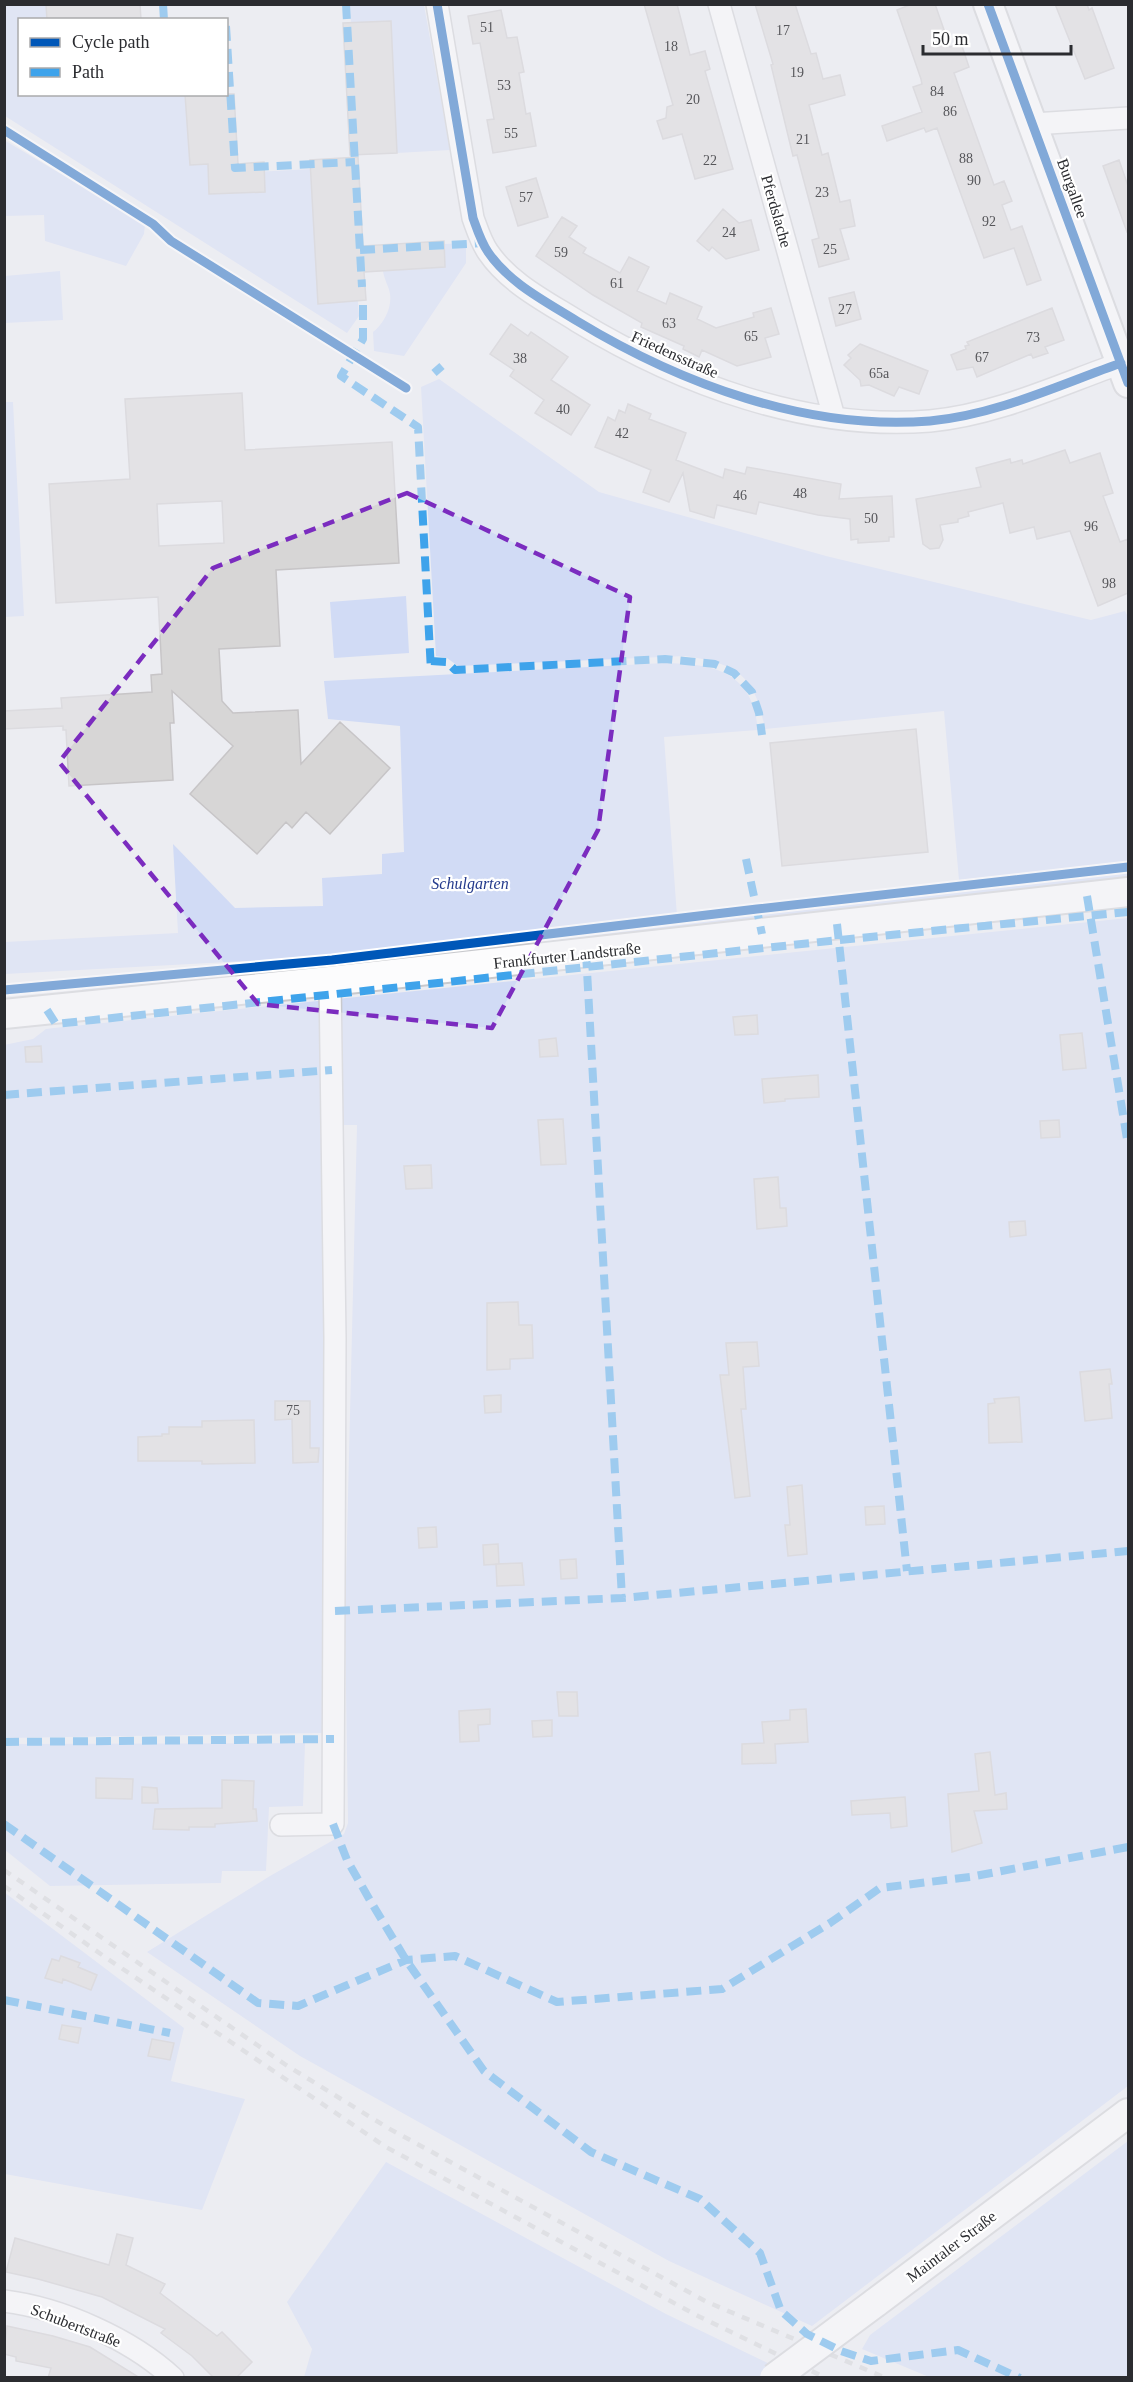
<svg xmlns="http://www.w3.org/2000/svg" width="1133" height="2382" font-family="'Times New Roman',serif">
	<rect width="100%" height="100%" fill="#ecedf2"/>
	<path fill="#d1dbf5" d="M4,5H46L47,19L20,20V94L185,95L190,165L216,164L209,194L264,192L255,172L311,169L318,303L345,302L343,276L356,275L359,316L347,333L5,116Z
		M350,5H424L450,150L397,153L391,21L351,23Z
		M4,140L145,224L144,234L126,266L45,241L44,215L5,216Z
		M466,243V263L404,356L374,351L373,332C384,323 392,308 390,294C389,287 384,279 383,271L445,267L444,244Z
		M60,271L63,320L5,323V276Z
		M439,379L599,492L826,556L1091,620L1125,611L1128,617V863L959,880L944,711L765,729C755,675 738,664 685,656L458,666L447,658L436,656L421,387Z
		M5,402H13L24,616L5,617Z
		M406,596L409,653L334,658L330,602Z
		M664,663C714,664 753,671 758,730L664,737L677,916L338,956L5,974V942L178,933L173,844L235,908L323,906L322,878L382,874V854L404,852L400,726L328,719L324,681Z
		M1128,871V881L329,973L82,991V985L333,965Z
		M1128,918V2086L812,2326L669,2261L300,2056L147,1952L270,1876L344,1834L348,1823L345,1621L357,1125H334L325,1733L5,1738L4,1045L33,1039L46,1029L54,1028Z
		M305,1743L303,1806L269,1807L266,1871H222L221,1883L50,1886L5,1850L4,1744Z
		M4,1892L184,2028L171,2081L245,2099L202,2210L5,2174Z
		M1128,2141V2377H929L862,2349L870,2335Z
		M386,2162L666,2314L797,2377H304L312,2349L287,2302Z"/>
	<path fill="#d7d6d6" stroke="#c7c5c7" stroke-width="1.5" fill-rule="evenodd" d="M46,4H140L141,20H47Z
		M644,4H677L690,55L705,51L710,69L705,71L733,169L695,179L682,134L663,139L657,121L666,118L667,107L673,105Z
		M755,4H795L811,54L816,53L823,79L840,75L845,95L809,105L822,155L828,153L840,202L850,200L855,226L840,229L849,259L819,267L812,240L819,238L797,155L793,156L771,65L773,64Z
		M912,4H935L950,47L961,43L969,67L954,73L994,185L1004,181L1012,201L1002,205L1011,230L1022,226L1041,280L1027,285L1014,248L984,258L937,128L926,132L924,128L887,141L882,126L922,112L913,87L922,84L921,79L897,10Z
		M1055,4H1087L1089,10L1092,8L1114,68L1085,79Z
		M501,10L507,38L517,37L524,72L519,73L526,114L530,113L536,146L493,153L487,120L494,119L480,43L473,44L468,16Z
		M391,21L397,153L350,155L343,23Z
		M185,94H234L238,164L264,162L265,192L209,194L208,164L190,165Z
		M358,157L363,246L444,241L445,267L364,272L366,300L318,304L310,160Z
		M1119,160L1128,186V231L1127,232L1103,166Z
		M536,178L548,217L518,226L506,187Z
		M723,209L739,223L751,220L759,250L726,259L712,247L709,251L697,241Z
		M562,217L577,226L569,237L586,248L583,253L620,273L629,257L649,267L637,291L666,304L670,293L702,307L697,319L716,328L754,317L753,313L771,308L779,334L765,338L771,357L737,366L702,350L699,357L683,349L684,346L641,327L642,323L593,295L536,256Z
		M854,292L861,319L836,326L829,298Z
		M1052,308L1064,340L1045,347L1048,353L1033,358L1031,354L977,377L973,367L957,370L951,355L966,349L965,346L969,345L967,342Z
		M511,324L528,336L531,332L568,357L551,380L590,405L571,435L535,413L544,400L510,376L514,370L490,354Z
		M860,344L928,371L919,394L899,387L894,396L869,385L861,386L860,380L844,365L851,358L848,355Z
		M242,393L245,450L392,442L399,563L276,570L280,646L219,649L222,701L233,713L298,710L301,764L340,722L390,768L330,834L306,812L292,828L286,822L257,854L190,794L233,746L172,691L174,723H170L173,780L69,786L66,730H63V726L4,729V711L62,708L61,698L152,692L151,675L162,674L158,597L56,603L49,484L130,479L125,399ZM222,501L224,543L159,546L157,504Z
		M628,404L651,414L649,419L686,433L676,460L723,478L725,469L745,474L747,467L841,484L839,499L892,496L894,537H889V541L858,543V539L851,540L850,519L818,515L759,502L756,514L717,505L714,518L690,511L683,473L669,502L643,492L651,470L595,447L608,417L615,421L619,410L625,413Z
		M1065,450L1070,463L1100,453L1113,493L1103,496L1120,542L1128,539V593L1098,606L1070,531L1037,539L1034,527L1010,533L1003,503L968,512L969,516L958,519V522L940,525L943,540L939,548L930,549L923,544L916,499L981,487L976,468L1010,459L1011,463L1022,460L1023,464Z
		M916,729L928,852L782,866L770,743Z
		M757,1015L758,1034L735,1035L733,1017Z
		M1082,1033L1086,1068L1063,1070L1060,1035Z
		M556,1038L558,1056L540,1057L539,1040Z
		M41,1046L42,1062H26L25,1047Z
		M818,1075L819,1097L785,1099V1101L764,1103L762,1079Z
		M563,1119L566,1164L541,1165L538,1120Z
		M1059,1120L1060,1137L1041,1138L1040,1121Z
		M431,1165L432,1188L406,1189L404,1166Z
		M778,1177L780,1208H786L787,1226L757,1229L754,1179Z
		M1025,1221L1026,1235L1010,1237L1009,1222Z
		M518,1302L519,1325H532L533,1358L510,1359V1369L487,1370V1303Z
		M757,1342L759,1366L743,1367L746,1409H741L750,1496L735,1498L720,1375H729L726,1343Z
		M1110,1369L1112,1384H1109L1112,1418L1085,1421L1080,1372Z
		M501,1395V1412L485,1413L484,1396Z
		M1019,1397L1022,1442L989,1443L988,1404L995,1403L994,1399Z
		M275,1401H310V1448H319L318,1462L293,1463L292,1419L275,1420Z
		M254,1420L255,1463L202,1464V1461H138V1437L162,1436V1434H169V1427H202V1421Z
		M802,1485L807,1554L788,1556L785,1525H790L787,1487Z
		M884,1506L885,1524L866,1525L865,1507Z
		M436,1527L437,1547L419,1548L418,1528Z
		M498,1544L499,1564L484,1565L483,1545Z
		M576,1559L577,1578L561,1579L560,1560Z
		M522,1563L524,1585L497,1586L496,1564Z
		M557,1692H577L578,1716H559Z
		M490,1709V1724L478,1725L479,1741L460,1742L459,1711Z
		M806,1709L808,1742L775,1744L776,1763L742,1764V1744L764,1743L762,1722L790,1720V1710Z
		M552,1720V1736L533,1737L532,1721Z
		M990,1752L995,1795L1006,1793L1007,1809L974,1811L982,1843L952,1852L948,1794L979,1791L975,1754Z
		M96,1778L133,1779L132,1799L96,1798Z
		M222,1780L254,1781L253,1809H256L257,1821L215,1824V1827H189V1830L153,1829L155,1809L222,1808Z
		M142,1787L157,1788L158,1803H142Z
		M905,1797L907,1826L891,1828L890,1813L852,1815L851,1801Z
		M61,1956L80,1963L78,1967L97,1975L91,1990L63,1979L62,1983L45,1978L52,1959L59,1961Z
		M62,2025L81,2028L78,2043L59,2039Z
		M152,2039L174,2043L170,2060L148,2056Z
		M117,2234L133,2238L126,2265L165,2284L160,2293L217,2336L222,2332L252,2362L236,2378H214L192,2356L161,2333L165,2329L102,2297L38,2279L6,2272L15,2238L109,2265Z
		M7,2326L53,2336L90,2347L140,2378H48L51,2368L16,2361V2357L4,2354Z"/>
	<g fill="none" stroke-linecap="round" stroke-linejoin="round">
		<defs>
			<path id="street" d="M437,4L473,218C477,229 481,242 488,252C509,283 545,301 577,321C681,384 807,431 930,421C996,415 1059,385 1121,363
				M719,4L834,417
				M1033,124L1128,118
				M281,1825L333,1824L335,1338L330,981
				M4,2301C61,2308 131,2339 173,2378"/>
			<path id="secondary" d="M988,4L1128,383
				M4,1014L330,981L1128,892
				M875,2303L1128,2113"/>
		</defs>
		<use href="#street" stroke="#c8c9cd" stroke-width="24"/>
		<use href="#secondary" stroke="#c8c9cd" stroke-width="32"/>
		<use href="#street" stroke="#fcfcfd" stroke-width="21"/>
		<use href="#secondary" stroke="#fcfcfd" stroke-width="28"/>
		<path stroke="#cfd0d2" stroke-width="4.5" stroke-dasharray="8 8" stroke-linecap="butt" d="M4,1870L286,2065L388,2128L707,2302L886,2378
			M4,1886L105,1957L386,2147L698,2316L826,2378"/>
		<defs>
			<path id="secondary-bridge" d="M774,2378L875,2303"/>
		</defs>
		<use href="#secondary-bridge" stroke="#c8c9cd" stroke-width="32" stroke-linecap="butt"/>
		<use href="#secondary-bridge" stroke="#fcfcfd" stroke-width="28"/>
		<path stroke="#3ea3eb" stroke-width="8" stroke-dasharray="15 8" stroke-linecap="butt" d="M163,4L164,20
			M346,4L362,287
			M226,26L235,168L355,162
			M360,250L483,243
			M363,305V339L341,376L418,427L431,671
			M434,373L442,366
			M431,661L447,662L455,670L665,659L715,664L734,673L752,692L759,713L762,735
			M746,859L762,934
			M1087,896L1128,1145
			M837,924L907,1571
			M586,953L622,1598
			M47,1010L56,1024L839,940L1128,912
			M4,1095L332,1070
			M335,1611L622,1598L1128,1551
			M4,1742L334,1739
			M4,1824L258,2003L298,2006L406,1960L455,1956L557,2002L722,1989L830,1923L880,1888L970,1877L1128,1847
			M333,1824L347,1860L371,1902L406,1960L484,2071L591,2152L700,2199L760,2253L781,2311L807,2334L841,2351L871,2361L958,2350L1020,2378
			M4,2000L170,2033"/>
		<defs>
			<path id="cycleway" d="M437,4L473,218C477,229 481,242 488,252C509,283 545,301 577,321C681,384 807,431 930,421C996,415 1059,385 1121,363
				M988,4L1128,383
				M4,130L153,224L171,241L406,388
				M4,990L332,960L757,909L1128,867"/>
		</defs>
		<use href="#cycleway" stroke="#fff" stroke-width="13"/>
		<use href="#cycleway" stroke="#0057b8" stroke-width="9"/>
	</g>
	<path d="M0 0H1133V2382H0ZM407,493L630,597L598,830L492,1028L258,1004L59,762L213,568Z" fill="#ecedf2" fill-opacity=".55" fill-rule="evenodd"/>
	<path fill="none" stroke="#7b2cbf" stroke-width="4.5" stroke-dasharray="12 8" stroke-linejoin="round" d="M407,493L630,597L598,830L492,1028L258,1004L59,762L213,568Z"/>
	<g text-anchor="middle" stroke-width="4.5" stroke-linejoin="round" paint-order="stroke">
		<g font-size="14" fill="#56565a">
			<text x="487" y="32">51</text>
			<text x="783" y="35">17</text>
			<text x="671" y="51">18</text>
			<text x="797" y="77">19</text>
			<text x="504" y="90">53</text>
			<text x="937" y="96">84</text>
			<text x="693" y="104">20</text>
			<text x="950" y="116">86</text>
			<text x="511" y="138">55</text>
			<text x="803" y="144">21</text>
			<text x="966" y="163">88</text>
			<text x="710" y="165">22</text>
			<text x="974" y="185">90</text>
			<text x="822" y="197">23</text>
			<text x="526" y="202">57</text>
			<text x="989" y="226">92</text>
			<text x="729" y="237">24</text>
			<text x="830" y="254">25</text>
			<text x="561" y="257">59</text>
			<text x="617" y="288">61</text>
			<text x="845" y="314">27</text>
			<text x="669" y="328">63</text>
			<text x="751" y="341">65</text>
			<text x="1033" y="342">73</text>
			<text x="982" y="362">67</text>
			<text x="520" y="363">38</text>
			<text x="879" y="378">65a</text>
			<text x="563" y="414">40</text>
			<text x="622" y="438">42</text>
			<text x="800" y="498">48</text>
			<text x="740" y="500">46</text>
			<text x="871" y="523">50</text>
			<text x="1091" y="531">96</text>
			<text x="1109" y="588">98</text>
			<text x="293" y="1415">75</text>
		</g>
		<g font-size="16" fill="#2b2c30" stroke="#fff">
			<text transform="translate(1073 188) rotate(70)" y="6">Burgallee</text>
			<text transform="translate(777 211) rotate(74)" y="6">Pferdslache</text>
			<text transform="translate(675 354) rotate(24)" y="6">Friedensstraße</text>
			<text transform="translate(567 955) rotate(-6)" y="6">Frankfurter Landstraße</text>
			<text transform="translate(951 2246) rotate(-37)" y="6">Maintaler Straße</text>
			<text transform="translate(76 2325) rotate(21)" y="6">Schubertstraße</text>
		</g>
		<g font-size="16" font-style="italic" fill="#243a8c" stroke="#fff">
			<text x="470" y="889">Schulgarten</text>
		</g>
	</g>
	<rect width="1133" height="2382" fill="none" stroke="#2b2c30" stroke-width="12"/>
	<rect x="18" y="18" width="210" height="78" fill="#ffffff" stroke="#aaabac" stroke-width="1.5"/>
	<rect x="30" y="38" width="30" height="9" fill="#0057b8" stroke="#aaabac" stroke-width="1.5"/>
	<text x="72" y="48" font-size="18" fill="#2b2c30">Cycle path</text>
	<rect x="30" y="68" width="30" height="9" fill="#3ea3eb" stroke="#aaabac" stroke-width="1.5"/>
	<text x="72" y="78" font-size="18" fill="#2b2c30">Path</text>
	<path d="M923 45v9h148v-9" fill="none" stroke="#2b2c30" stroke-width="3"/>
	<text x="932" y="45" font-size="18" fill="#2b2c30" stroke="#ffffff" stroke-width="4.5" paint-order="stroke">50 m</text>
</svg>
